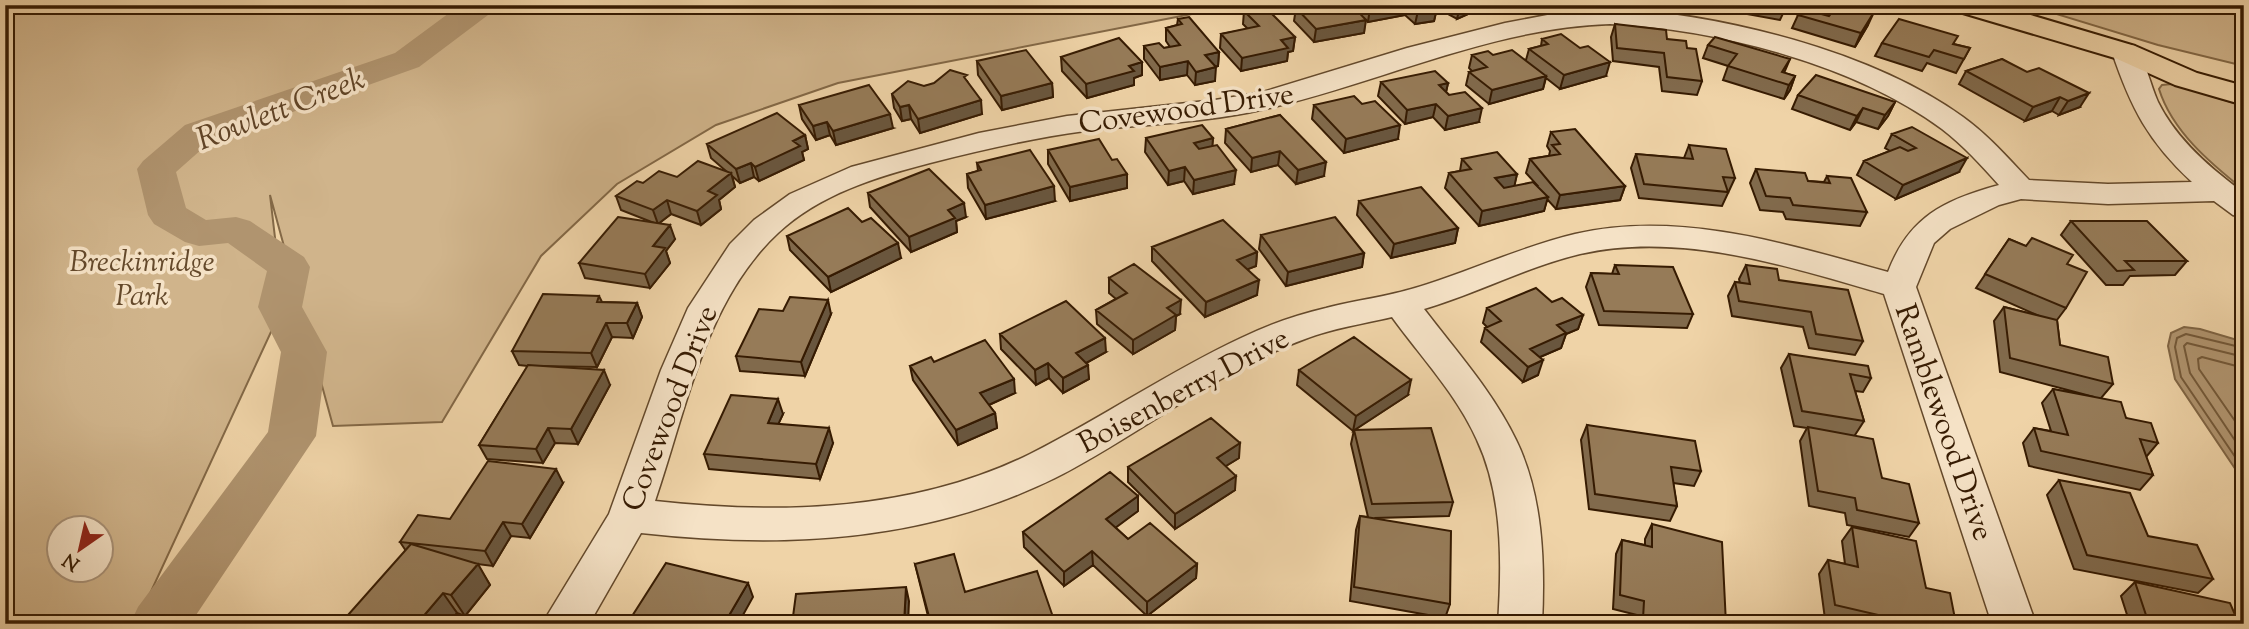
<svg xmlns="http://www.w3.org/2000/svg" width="2249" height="629" font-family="'Sorts Mill Goudy',serif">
	<rect width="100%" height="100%" fill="#efd3a7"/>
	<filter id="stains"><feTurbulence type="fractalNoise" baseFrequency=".00286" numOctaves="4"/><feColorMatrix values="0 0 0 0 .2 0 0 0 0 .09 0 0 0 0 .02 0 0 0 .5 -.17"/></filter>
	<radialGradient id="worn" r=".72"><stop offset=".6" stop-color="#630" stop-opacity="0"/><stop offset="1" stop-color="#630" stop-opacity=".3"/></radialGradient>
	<path fill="#d0b48b" stroke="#836846" stroke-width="2" fill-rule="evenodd" d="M5,5H1238L838,83L716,125L617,184L541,256L442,422L333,426L270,195L283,306L136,624H5ZM60,528H102V570H60Z
		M2027,5H2244V66L2158,45Z
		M2172,84L2244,106V190C2210,163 2172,131 2159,89L2162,85Z"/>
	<path fill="#b0946f" stroke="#7f6443" stroke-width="2" d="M2184,327L2200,329L2244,342V482L2175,379L2168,346L2171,333Z"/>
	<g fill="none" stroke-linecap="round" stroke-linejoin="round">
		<path stroke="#735838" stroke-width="2" d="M2244,348L2186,334L2177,338L2175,347L2181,377L2244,470
			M2244,357L2187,343L2184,346L2190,373L2244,454
			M2244,368L2202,357L2198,359L2199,369L2244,434"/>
		<path fill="#b0946f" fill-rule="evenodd" d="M460,5H497L492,12L419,67L211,141L176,172L186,208L206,220L236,217L250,221L304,257L310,267L302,307L327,352L316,436L190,624H130L138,607L268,432L281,352L258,307L267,271L228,243L199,246L185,242L154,224L148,215L137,169L143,161L185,125L395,53Z"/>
		<defs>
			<path id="minor" d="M1610,8C1721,14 1872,51 1963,117C1988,135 2008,158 2029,180L2108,184L2192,182C2148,141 2131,108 2112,52L2115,46L2125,44L2135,46C2146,62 2150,84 2158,102C2176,139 2211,169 2244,193V218L2233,215L2214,201L2108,204L2021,199L1999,205L1950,229L1934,243L1916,287L2036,624H1992L1884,294C1787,266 1681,231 1580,254C1526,267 1476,294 1424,309C1456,351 1493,392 1516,440C1543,495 1545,563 1542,624H1498C1502,564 1503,495 1477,440C1457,395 1421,357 1392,317C1363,324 1333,328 1305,339C1215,372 1140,435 1055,478C925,542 783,549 641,533L589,624H542L609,514L661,370L688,308L730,244L754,220L790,194L851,167L979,133L1067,116L1215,100L1263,92L1407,48L1505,23L1568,11ZM1610,24C1717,29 1854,64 1942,129C1963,145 1981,165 1999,185C1944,200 1909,217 1888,272C1787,244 1679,210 1575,234C1520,247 1469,272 1415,288C1386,297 1356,300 1326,308C1296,315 1268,325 1241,338C1168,372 1102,418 1030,454C915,511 781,515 655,501C686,411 705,301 778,233C820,194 876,177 930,163C981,150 1032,138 1085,131C1145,124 1206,123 1265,109C1380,83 1490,28 1610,24Z"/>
			<path id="major" d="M1952,5H1997L2135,46L2197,73L2244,86V105L2175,85L2115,58L1956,11Z"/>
		</defs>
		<use href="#minor" stroke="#64492b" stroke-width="3"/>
		<use href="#major" stroke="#361b02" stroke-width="4"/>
		<use href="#minor" fill="#f5e2c6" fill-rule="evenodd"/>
		<use href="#major" fill="#efd3a7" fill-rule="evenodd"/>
	</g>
	<path fill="#816a4c" stroke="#361b02" stroke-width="2" d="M1309,5H1488L1457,19L1437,8L1434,21L1415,24L1405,15L1368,22L1365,19L1364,33L1314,42L1294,21L1296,8Z
		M1739,5H1787L1780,20L1736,12Z
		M1838,5H1871L1869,10L1868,25L1855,47L1792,28L1798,15L1829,16L1841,6Z
		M1244,11L1295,37L1293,51L1288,52L1287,61L1241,71L1220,48L1221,34L1248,29L1243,24Z
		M1178,19L1219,52L1218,66H1215V81L1195,85L1187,75L1160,80L1144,59V46L1164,48L1170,47L1166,41V28L1177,25Z
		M1615,24L1667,39L1687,48L1702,81L1697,95L1662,91L1659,67L1613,61L1611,37Z
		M1542,39L1606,76L1560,89L1546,78L1543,89L1489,104L1466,85L1469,72L1472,71L1469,68L1472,55H1493L1526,60L1529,49L1541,46Z
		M1882,43L1954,44L1970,48L1956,73L1927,63L1922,71L1875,56Z
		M1708,45L1790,59L1784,73L1795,76L1790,90L1784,99L1723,80L1728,66L1703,58Z
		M1061,57L1142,62V75L1134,78V85L1087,98L1062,71Z
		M2002,59L2080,107L2059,115L2052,111L2025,121L1959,84L1966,71Z
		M977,61L1052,83L1053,97L1002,110L978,75Z
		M967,81L982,114L920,133L911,119L902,121L894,108L892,94L924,86Z
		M1381,82L1448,83L1446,92L1479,122L1445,130L1433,117L1405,124L1378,96Z
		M1798,95L1895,102L1888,116L1878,129L1856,122L1850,130L1792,109Z
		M1362,104L1398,139L1344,153L1312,119L1314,105Z
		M799,105L893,128L836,145L830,135L816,140L802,119Z
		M1280,115L1324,176L1296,184L1278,165L1251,172L1225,143L1226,129Z
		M1551,132L1625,186L1620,200L1556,209L1547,199L1544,211L1479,226L1445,188L1449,173L1460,171L1462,159L1517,174L1514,186L1537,185L1526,173L1530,159L1549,156L1550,151L1547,146Z
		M1892,134L1959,172L1896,199L1857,175L1864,161L1890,151L1885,148Z
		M805,135L808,149L802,152L804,160L759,181L754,177L740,183L732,176L735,187L719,200L721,209L701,225L671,214L659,223L675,239L666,251L670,263L650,288L585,278L579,263L654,223L621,210L616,196L643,183L726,171L711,158L707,144Z
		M1146,138H1213L1212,146L1234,184L1193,194L1184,181L1168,185L1145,152Z
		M1689,145L1735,178L1722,206L1639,198L1631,168L1636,154L1684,158Z
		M1048,150L1112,160L1127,174V188L1070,201L1048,164Z
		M977,163L1055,201L986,219L968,188L967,174L978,171Z
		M1756,169L1808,181L1824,182L1827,176L1867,212L1860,226L1786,219L1783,212L1760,210L1750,183Z
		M868,193L966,217L956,221L957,232L911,252L870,207Z
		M1359,201L1458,228L1455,243L1391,258L1357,215Z
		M2071,221L2187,261L2175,275L2130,276L2123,285H2106L2061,235Z
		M862,222L901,258L831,292L790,250L787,236Z
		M1261,235L1364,253L1362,267L1286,286L1259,249Z
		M2009,239L2067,264L2066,308L2057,320L2060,345L2113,384L2101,398L2158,443L2146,457L2153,475L2140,490L2029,466L2023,443L2034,428L2051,431L2042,403L2053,389L2094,397L2000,372L1994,321L2004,307L2039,316L1976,288Z
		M1152,247L1257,252L1256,266L1247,269L1257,295L1205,317L1152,261Z
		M1615,265L1693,314L1687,328L1599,325L1586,287L1591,273L1612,274Z
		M1746,265L1779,280L1863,341L1855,355L1809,348L1803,327L1732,316L1728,296L1735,282L1740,283L1739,279Z
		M1109,278L1180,314L1176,316L1175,330L1133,354L1097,324L1096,310L1116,299L1109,293Z
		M599,296L602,302L637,303L642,317L633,338L612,337L597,367L534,366L610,385L578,444L555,443L543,463L487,459L479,445L528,366L519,365L512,351Z
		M1552,302L1583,315L1578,329L1566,334L1561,348L1540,357L1538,375L1523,382L1481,342L1485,328L1487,327L1483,323L1487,308Z
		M831,314L805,376L740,371L736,356Z
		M1000,334L1106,352L1086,363L1089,379L1063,393L1049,378L1036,385L1001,349Z
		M1789,354L1871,378L1863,392L1855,391L1864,421L1855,435L1882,478L1919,523L1909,537L1847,525L1845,513L1809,506L1800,441L1807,428L1794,426L1781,368Z
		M934,362L1015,393L989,405L995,413L997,428L958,445L913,380L910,366Z
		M1299,370L1408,395L1354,430L1453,502L1449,516L1376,518L1450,604L1445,618L1350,601L1356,530L1360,516L1368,517L1351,444L1354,430L1353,431L1297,385Z
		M783,414L778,424L833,443L820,479L709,469L704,454Z
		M1587,425L1701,471L1694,486L1673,483L1677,506L1670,521L1589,509L1581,440Z
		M1239,458L1226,466L1235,490L1175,529L1128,482V467Z
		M2059,480L2148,536L2213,579L2198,593L2074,569L2047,495Z
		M563,483L530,538L511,536L493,566L477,564L490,585L465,616L457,613L406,551L400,542L450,519Z
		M1138,511L1115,527L1128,539L1197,564L1196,578L1147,616L1093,565L1064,586L1024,547L1023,532Z
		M1652,524L1726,624H1636L1637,615L1613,609L1616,554L1622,540L1645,545V539Z
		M1852,527L1926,588L1956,624H1846L1825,619L1819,574L1828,560L1845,564L1842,541Z
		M915,564L965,592L1054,624H930Z
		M2135,582L2239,624H2130L2121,596Z"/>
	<path fill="#69563e" stroke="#361b02" stroke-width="2" d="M1387,5H1407L1405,15L1368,22L1370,8Z
		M1461,5H1488L1457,19L1460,6Z
		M1437,8L1434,21L1415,24L1418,11Z
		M1874,12L1868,25L1855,47L1861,33Z
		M1366,20L1364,33L1314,42L1316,29Z
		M1295,37L1293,51L1288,52L1287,61L1241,71L1242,58L1281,40Z
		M1219,52L1218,66L1205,68V55Z
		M1188,61L1187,75L1160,80V67Z
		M1142,62V75L1134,78V85L1087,98L1086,84L1129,66Z
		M1610,62L1606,76L1560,89L1564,75Z
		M1216,67L1215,81L1195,85L1196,72Z
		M1546,76L1543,89L1489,104L1492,90Z
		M1795,76L1790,90L1784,99L1789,85Z
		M1052,83L1053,97L1002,110L1001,96Z
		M1448,83L1445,97L1439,85Z
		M2089,93L2080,107L2059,115L2068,101Z
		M2060,97L2052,111L2025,121L2033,107Z
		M981,100L982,114L920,133L918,119Z
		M1895,102L1888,116L1878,129L1885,115Z
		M1436,104L1433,117L1405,124L1407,110Z
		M909,105L911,119L902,121L900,107Z
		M1482,108L1479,122L1445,130L1448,116Z
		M1863,108L1856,122L1850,130L1857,116Z
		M890,114L893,128L836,145L833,131Z
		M827,122L830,135L816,140L813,126Z
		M1400,125L1398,139L1344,153L1346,139Z
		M805,135L808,149L802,152L804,160L759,181L755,167L793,141Z
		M1213,138L1212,152L1193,157L1194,143Z
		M1280,151L1278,165L1251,172L1252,158Z
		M1967,158L1959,172L1896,199L1903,185Z
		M1326,162L1324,176L1296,184L1298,170Z
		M751,163L754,177L740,183L736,169Z
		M1185,167L1184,181L1168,185L1169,171Z
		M1236,170L1234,184L1193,194L1194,180Z
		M731,173L735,187L719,200L721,209L701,225L697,211L708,191Z
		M1127,174V188L1070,201V187Z
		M1517,174L1514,188L1491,193L1495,178Z
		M1054,186L1055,201L986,219L985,205Z
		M1625,186L1620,200L1556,209L1560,195Z
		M1548,197L1544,211L1479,226L1482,211Z
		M667,200L671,214L658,224L653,210Z
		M964,203L966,217L956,221L957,232L911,252L909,237L948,210Z
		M670,225L675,239L666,251L670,263L650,288L645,274L653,246Z
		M1458,228L1455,243L1391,258L1394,244Z
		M898,243L901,258L831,292L828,277Z
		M1257,252L1256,266L1236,274L1237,260Z
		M1364,253L1362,267L1286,286L1288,272Z
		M1259,280L1257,295L1205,317L1206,302Z
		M828,300L831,314L805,376L801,362Z
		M1181,300L1180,314L1176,316L1175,330L1133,354V340L1167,308Z
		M637,303L642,317L633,338L627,323Z
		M1583,315L1578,329L1566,334L1561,348L1526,363L1530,349L1557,325Z
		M606,323L612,337L597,367L591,353Z
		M1105,338L1106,352L1077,368L1076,353Z
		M1543,360L1538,375L1523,382L1528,367Z
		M1048,363L1049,378L1036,385L1035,370Z
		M1088,365L1089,379L1063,393V378Z
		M604,370L610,385L578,444L571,429Z
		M1014,379L1015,393L982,408L980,393Z
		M1411,380L1408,395L1353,431L1356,416Z
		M778,399L783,414L772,438L768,423Z
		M995,413L997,428L958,445L956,430Z
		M548,428L555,443L543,463L536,449Z
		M829,428L833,443L820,479L816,464Z
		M1240,443L1239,458L1216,472L1217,458Z
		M556,469L563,483L530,538L522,524Z
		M1236,476L1235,490L1175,529V514Z
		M1138,496V511L1107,534L1106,519Z
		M503,522L511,536L493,566L485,551Z
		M1092,551L1093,565L1064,586V572Z
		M478,564L490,585L465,616L451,595Z
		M1197,564L1196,578L1147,616V602Z
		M748,583L753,597L738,624H724Z
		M906,587L909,601L908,624H904Z
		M443,593L457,613L448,624H425L421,619Z
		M1053,617L1054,624H1030Z"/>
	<path fill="#967b58" stroke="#361b02" stroke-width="2" d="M1309,5H1352L1366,20L1316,29L1296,8Z
		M1367,5H1387L1370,8Z
		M1411,5H1434L1437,8L1418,11Z
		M1842,5H1870L1868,10L1874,12L1861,33L1798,15L1803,9L1829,16L1836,7L1840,8Z
		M1264,6L1295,37L1281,40L1288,48L1242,58L1221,34L1259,26L1244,11Z
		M1189,17L1219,52L1205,55L1216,67L1196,72L1188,61L1160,67L1144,46L1159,43L1164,48L1180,45L1166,28L1182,24L1178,19Z
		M1899,19L1958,36L1953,44L1970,48L1964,59L1934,50L1929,57L1882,43Z
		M1615,24L1666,30L1667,39L1686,41L1687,48L1696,49L1702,81L1667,77L1664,53L1617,48Z
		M1561,34L1580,48L1588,46L1610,62L1564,75L1529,49L1548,44L1542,39Z
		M1715,37L1790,59L1782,72L1795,76L1789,85L1728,66L1737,54L1708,45Z
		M1119,38L1142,62L1129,66L1134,71L1086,84L1061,57Z
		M1026,50L1052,83L1001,96L977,61Z
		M1512,50L1546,76L1492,90L1469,72L1487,67L1472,55L1488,51L1493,55Z
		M2002,59L2027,72L2039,68L2089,93L2068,101L2060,97L2033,107L1966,71Z
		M950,70L967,75L964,77L981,100L918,119L909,105L900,107L892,94L908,81L924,86L934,83Z
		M1435,71L1448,83L1439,85L1449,95L1465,92L1482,108L1448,116L1436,104L1407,110L1381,82Z
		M1816,75L1895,102L1885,115L1863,108L1857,116L1798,95Z
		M869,85L890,114L833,131L827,122L813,126L799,105Z
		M1354,96L1362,104L1375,101L1400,125L1346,139L1314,105Z
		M777,113L805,135L793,141L800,146L755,167L751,163L736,169L707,144Z
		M1280,115L1326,162L1298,170L1280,151L1252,158L1226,129Z
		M1202,125L1213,138L1194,143L1199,149L1217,145L1236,170L1194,180L1185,167L1169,171L1146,138Z
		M1912,127L1967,158L1903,185L1864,161L1900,147L1908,151L1916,148L1892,134Z
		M1575,129L1625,186L1560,195L1530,159L1560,154L1552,145L1560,144L1551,132Z
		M1099,139L1112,160L1117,159L1127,174L1070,187L1048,150Z
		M1689,145L1726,149L1735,178L1723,177L1728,192L1644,184L1636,154L1693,159Z
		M1030,150L1054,186L985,205L967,174L981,170L977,163Z
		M1497,152L1517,174L1495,178L1504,188L1533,182L1548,197L1482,211L1449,173L1471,169L1462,159Z
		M698,161L731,173L708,191L717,195L697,211L667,200L653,210L616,196L637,181L643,183L659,171L677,177Z
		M929,169L964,203L948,210L955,218L909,237L868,193Z
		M1756,169L1805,173L1808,181L1830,183L1827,176L1851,178L1867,212L1793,205L1790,198L1766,196Z
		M1421,187L1458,228L1394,244L1359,201Z
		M848,208L862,222L871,218L898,243L828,277L787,236Z
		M618,217L670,225L653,246L665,248L645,274L579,263Z
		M1335,217L1364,253L1288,272L1261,235Z
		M1223,220L1257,252L1237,260L1259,280L1206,302L1152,247Z
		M2071,221H2147L2187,261H2125L2134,270L2117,271Z
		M2032,238L2073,255L2067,264L2087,272L2066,308L1985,274L2009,239L2026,246Z
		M1134,264L1181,300L1167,308L1176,315L1133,340L1096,310L1127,293L1109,278Z
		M1615,265L1673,267L1693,314L1604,311L1591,273L1619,274Z
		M1746,265L1777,269L1779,280L1848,290L1863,341L1816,334L1811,312L1739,301L1735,282L1750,284Z
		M1536,288L1552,302L1562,298L1583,315L1557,325L1566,333L1530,349L1543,360L1528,367L1485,328L1501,321L1487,308Z
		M543,294L599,296L597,302L637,303L627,323H606L591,353L512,351Z
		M790,297L828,300L801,362L736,356L759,309L783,311Z
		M1066,301L1105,338L1076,353L1088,365L1063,378L1048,363L1035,370L1000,334Z
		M2004,307L2057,320L2060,345L2108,357L2113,384L2010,358Z
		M1354,337L1411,380L1356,416L1299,370Z
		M985,340L1014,379L980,393L995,413L956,430L910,366L931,357L934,362Z
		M1789,354L1868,366L1871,378L1850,374L1864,421L1802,411Z
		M528,365L604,370L571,429L548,428L536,449L479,445Z
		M2053,389L2121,402L2126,418L2151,423L2158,443L2140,439L2153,475L2041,451L2034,428L2068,435Z
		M731,395L778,399L768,423L829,428L816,464L704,454Z
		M1211,418L1240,443L1217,458L1236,476L1175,514L1128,467Z
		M1587,425L1695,441L1701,471L1671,467L1677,506L1595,494Z
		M1808,427L1873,439L1882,478L1909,484L1919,523L1857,510L1855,498L1818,491Z
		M1431,428L1453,502L1372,504L1354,430Z
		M488,461L556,469L522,524L503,522L485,551L400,542L418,515L450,519Z
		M1110,472L1138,496L1106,519L1128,539L1150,523L1197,564L1147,602L1092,551L1064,572L1023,532Z
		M2059,480L2130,493L2148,536L2197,545L2213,579L2087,555Z
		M1360,516L1451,531L1450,604L1354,587Z
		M1652,524L1722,542L1726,624H1662L1643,619L1644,601L1620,595L1622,540L1652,547Z
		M1852,527L1916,541L1926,588L1950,593L1956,624H1917L1835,605L1828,560L1858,567Z
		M411,544L478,564L451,595L443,593L421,619L438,624H340Z
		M954,554L965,592L1037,571L1053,617L1030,624H931L915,564Z
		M666,563L748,583L724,624H627Z
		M2135,582L2230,603L2239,624H2149Z
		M906,587L904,624H792L796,594Z
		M1365,619L1373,624H1361Z"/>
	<g text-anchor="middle" stroke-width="7" stroke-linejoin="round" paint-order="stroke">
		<g font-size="30" fill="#361b02" stroke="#f5e2c6">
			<text transform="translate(1186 108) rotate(-8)" y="10">Covewood Drive</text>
			<text transform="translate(1183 390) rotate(-28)" y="10">Boisenberry Drive</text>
			<text transform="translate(669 408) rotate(-69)" y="10">Covewood Drive</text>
			<text transform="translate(1945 422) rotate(71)" y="10">Ramblewood Drive</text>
		</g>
		<g font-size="30" font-style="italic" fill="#64492b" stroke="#f5e2c6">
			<text x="142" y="271">Breckinridge<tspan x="142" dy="34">Park</tspan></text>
		</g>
		<g font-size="32" font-style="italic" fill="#614528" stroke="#f5e2c6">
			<text transform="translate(280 108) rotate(-21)" y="11">Rowlett Creek</text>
		</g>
	</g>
	<rect width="2249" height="629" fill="none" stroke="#efd3a7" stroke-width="28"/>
	<rect x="7" y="7" width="2235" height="615" fill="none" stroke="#361b02" stroke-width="3.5"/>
	<rect x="14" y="14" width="2221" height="601" fill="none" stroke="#361b02" stroke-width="2"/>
	<g transform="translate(80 549) rotate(214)"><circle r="33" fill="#f5e2c6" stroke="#a99278" stroke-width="2"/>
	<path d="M0-5L12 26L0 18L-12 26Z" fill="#8f2418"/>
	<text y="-10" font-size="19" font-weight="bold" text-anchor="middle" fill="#361b02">N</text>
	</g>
	<rect width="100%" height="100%" filter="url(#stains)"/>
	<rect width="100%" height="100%" fill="url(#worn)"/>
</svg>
